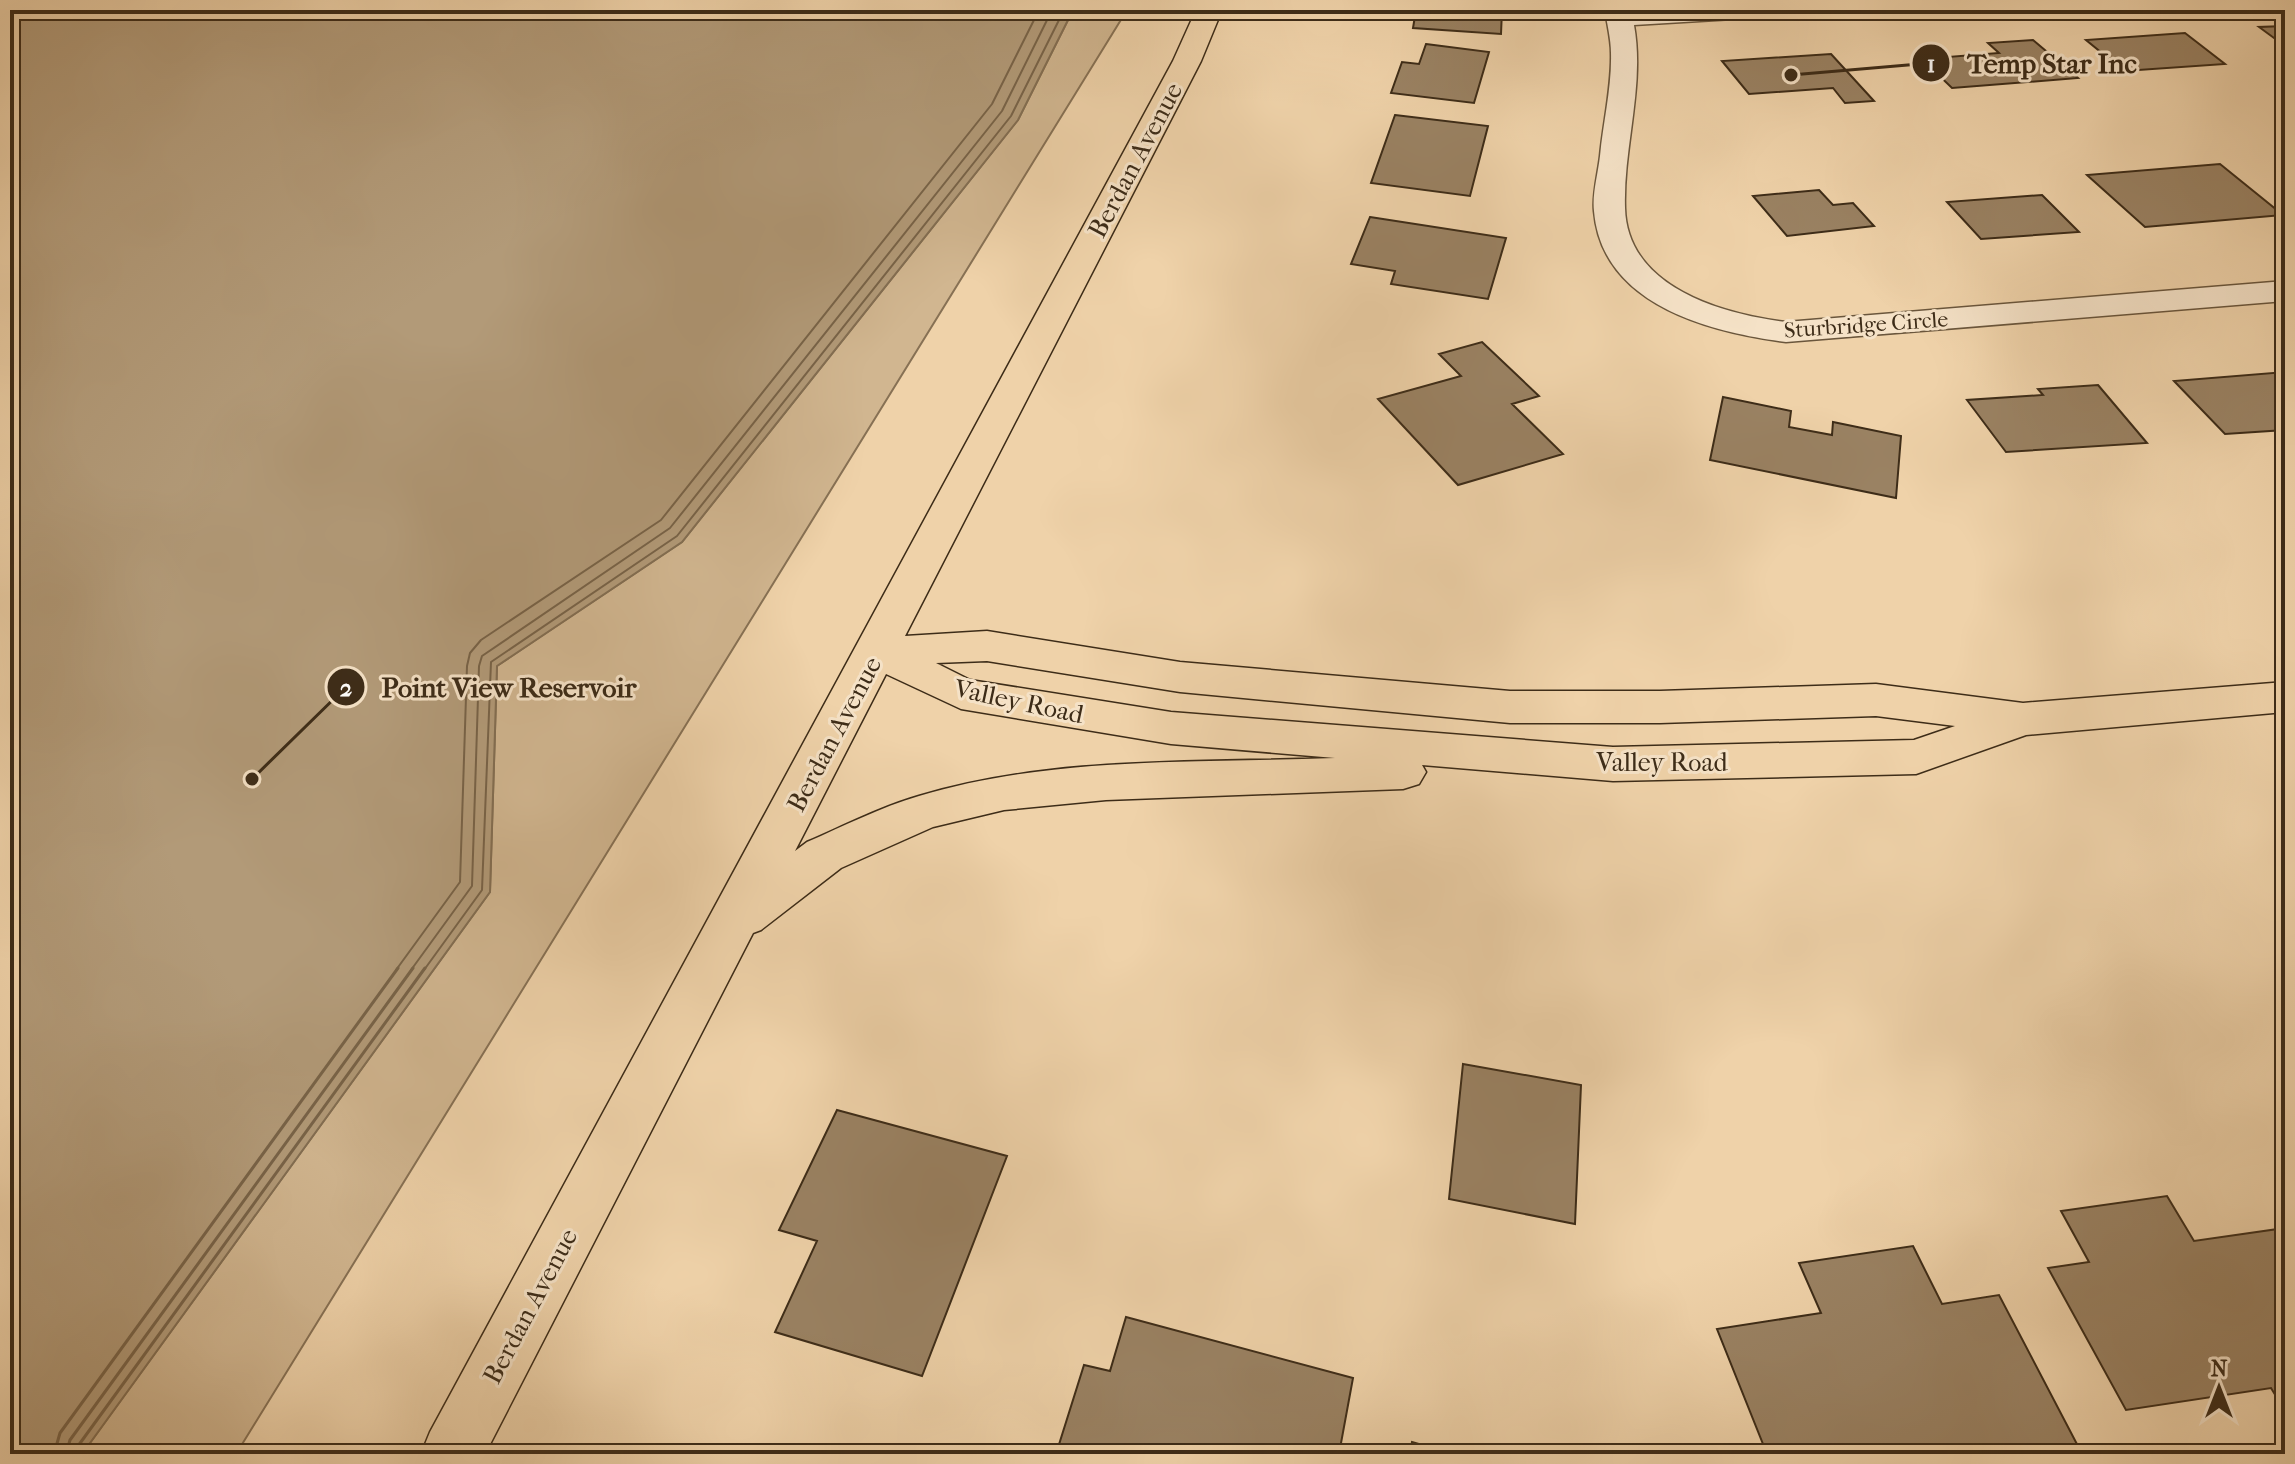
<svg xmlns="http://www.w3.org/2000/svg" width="2295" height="1464" font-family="'IM FELL French Canon',serif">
	<rect width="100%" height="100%" fill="#efd2a9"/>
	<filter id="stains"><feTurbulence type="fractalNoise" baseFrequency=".0025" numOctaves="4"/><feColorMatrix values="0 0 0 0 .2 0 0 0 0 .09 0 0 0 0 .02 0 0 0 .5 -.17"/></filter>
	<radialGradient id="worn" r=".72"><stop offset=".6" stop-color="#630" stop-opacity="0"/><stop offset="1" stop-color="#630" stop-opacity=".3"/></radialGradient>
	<path fill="#d1b690" stroke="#877154" stroke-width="2" d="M1073,10H1127L236,1454H82L490,892L497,666L682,542L1018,120Z"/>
	<path fill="#b29a78" stroke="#836e52" stroke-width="2" d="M10,10H1073L1018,120L682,542L497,666L490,892L82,1454H10Z"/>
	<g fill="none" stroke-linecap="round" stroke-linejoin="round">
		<path stroke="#786348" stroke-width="2" d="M396,970L460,882L467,666L470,653L481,640L661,520L992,104L1039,10
			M411,970L472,886L479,666L482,656L670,528L1002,111L1052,10
			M424,970L482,890L491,662L677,536L1011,116L1064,10"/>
		<path stroke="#786348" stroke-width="3" d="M54,1454L60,1433L398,968
			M66,1454L70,1440L413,968
			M76,1454L78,1446L425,968"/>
	</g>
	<path fill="#9a8263" stroke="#3d2c18" stroke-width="2" d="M1416,10H1502L1501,34L1413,28Z
		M2285,26V46L2259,27Z
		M2185,33L2225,64L2124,71L2086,40Z
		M2033,40L2078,78L1952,88L1922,59L1999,53L1988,43Z
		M1426,44L1489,52L1474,103L1391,93L1402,62L1419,64Z
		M1831,54L1874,101L1845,103L1833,88L1749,94L1722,61Z
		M1395,115L1488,126L1470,196L1371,183Z
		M2220,164L2283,215L2145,227L2087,175Z
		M1819,190L1833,205L1853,203L1874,226L1787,236L1753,196Z
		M2042,195L2079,232L1981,239L1947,202Z
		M1370,217L1506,238L1488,299L1391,284L1395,271L1351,264Z
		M1482,342L1539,396L1512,404L1563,454L1458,485L1378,399L1461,376L1439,354Z
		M2285,372V430L2225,434L2174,381Z
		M2098,385L2147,443L2006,452L1967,400L2043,395L2038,389Z
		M1723,397L1791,411L1789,427L1832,435L1833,422L1901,436L1896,498L1710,460Z
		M1463,1064L1581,1085L1575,1224L1449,1199Z
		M837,1110L1007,1156L922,1376L775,1332L817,1241L779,1230Z
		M2167,1196L2194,1241L2285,1228V1411L2271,1388L2126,1410L2048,1268L2089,1262L2061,1211Z
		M1913,1246L1942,1304L1999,1295L2079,1448L2045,1454H1767L1717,1329L1821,1313L1799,1263Z
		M1126,1317L1353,1378L1339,1454H1056L1084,1365L1110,1371Z
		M1412,1442L1453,1454H1410Z
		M1514,1445L1547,1454H1513Z"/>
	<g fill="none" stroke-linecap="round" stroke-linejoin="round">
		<defs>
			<path id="minor" d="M1605,10H1763L1759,16L1750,18L1634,25C1645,86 1623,147 1625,208C1627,288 1723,314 1786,322L2285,281V301L1786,342C1709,332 1602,305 1594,211C1592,194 1598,174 1600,156C1603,123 1612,87 1611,53C1611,39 1607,24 1605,10Z"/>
			<path id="major" d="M1196,10H1222L1201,61L905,636L987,631L1180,662L1510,691H1660L1876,684L2023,703L2285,682V712L2026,735L1916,774L1613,781L1422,765L1426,772L1419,784L1403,789L1106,800L1004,810L933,827L841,868L761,930L753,933L485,1454H421L430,1432L1173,61ZM987,661L1180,692L1510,723H1660L1876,716L1955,726L1914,740L1613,747L1171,712L970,680L936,663ZM886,674L961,709L1171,744L1335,758C1198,763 1052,756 919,796C881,807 844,826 807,842L795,851Z"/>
		</defs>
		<use href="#minor" stroke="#6a563c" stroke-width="3"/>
		<use href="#major" stroke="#3d2c18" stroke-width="3"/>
		<use href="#minor" fill="#f5e2c7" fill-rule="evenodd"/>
		<use href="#major" fill="#efd2a9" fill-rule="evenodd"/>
	</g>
	<g text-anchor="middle" stroke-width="6" stroke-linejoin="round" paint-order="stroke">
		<g font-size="22" fill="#3d2c18" stroke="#f5e2c7">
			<text transform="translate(1866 324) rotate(-4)" y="8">Sturbridge Circle</text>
		</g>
		<g font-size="26" fill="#3d2c18" stroke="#f5e2c7">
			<text transform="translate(1135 160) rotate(-62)" y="9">Berdan Avenue</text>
			<text transform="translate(1019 701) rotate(12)" y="9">Valley Road</text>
			<text transform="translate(834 734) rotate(-62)" y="9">Berdan Avenue</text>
			<text x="1662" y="771">Valley Road</text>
			<text transform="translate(530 1306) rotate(-62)" y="9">Berdan Avenue</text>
		</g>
	</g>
	<path fill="none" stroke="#3d2c18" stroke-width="3" d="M1791 75L1931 63M252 779L346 687"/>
	<g fill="#3d2c18" stroke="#f5e2c7" stroke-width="3">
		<circle cx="1791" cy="75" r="8"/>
		<circle cx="252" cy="779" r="8"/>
		<circle cx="1931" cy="63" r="20"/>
		<circle cx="346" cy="687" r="20"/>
	</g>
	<g font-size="24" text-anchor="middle" font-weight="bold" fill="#fff">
		<text x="1931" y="72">1</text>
		<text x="346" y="696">2</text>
	</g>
	<g font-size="28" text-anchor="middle" font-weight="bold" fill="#3d2c18" stroke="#f5e2c7" stroke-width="6" stroke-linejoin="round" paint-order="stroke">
		<text x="2052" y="73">Temp Star Inc</text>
		<text x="509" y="697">Point View Reservoir</text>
	</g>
	<rect width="2295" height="1464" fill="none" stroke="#efd2a9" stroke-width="40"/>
	<rect x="12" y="12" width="2271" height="1440" fill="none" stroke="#3d2c18" stroke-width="4"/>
	<rect x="20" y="20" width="2255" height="1424" fill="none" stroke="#3d2c18" stroke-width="2"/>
	<g transform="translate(2219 1388)" stroke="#f5e2c7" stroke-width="6" paint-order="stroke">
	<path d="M0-6L14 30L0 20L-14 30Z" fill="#3d2c18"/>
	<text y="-12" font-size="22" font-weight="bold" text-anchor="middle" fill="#3d2c18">N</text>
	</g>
	<rect width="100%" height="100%" filter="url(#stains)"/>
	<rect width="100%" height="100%" fill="url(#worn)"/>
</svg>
